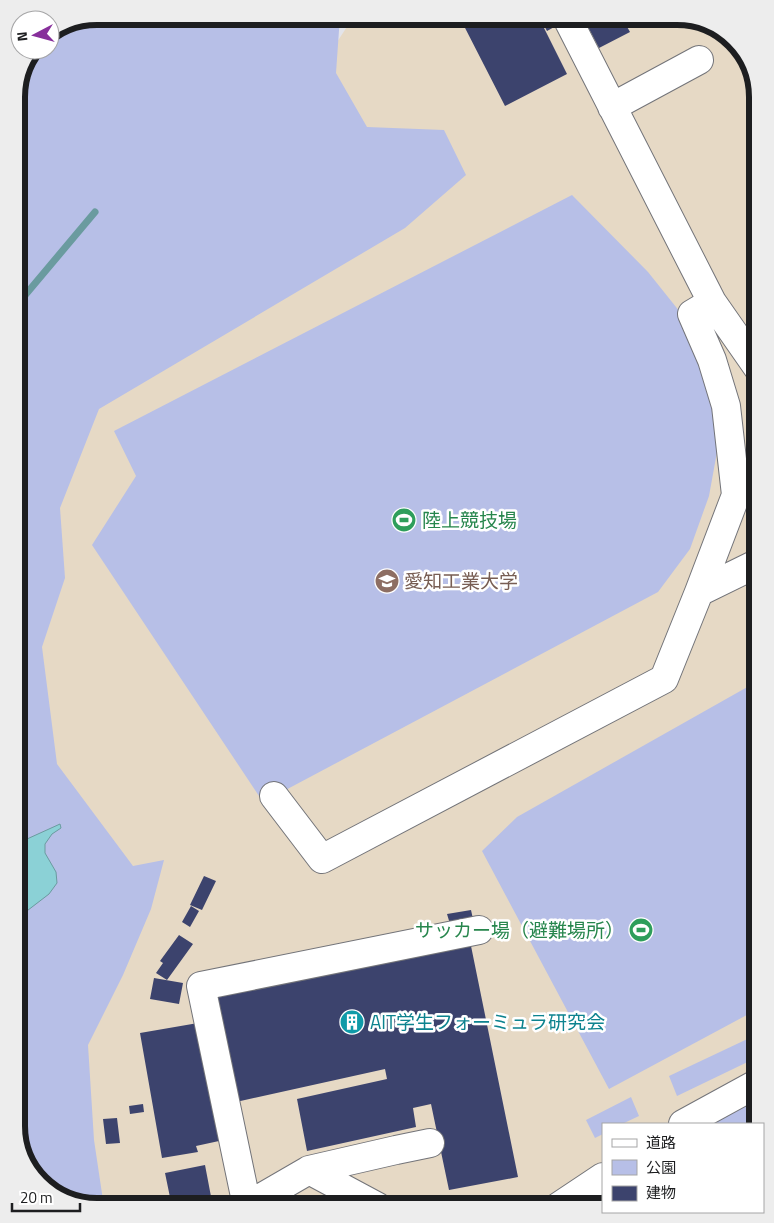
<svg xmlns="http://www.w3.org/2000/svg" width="774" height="1223" font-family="'Titillium Web','Noto Sans JP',sans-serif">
	<rect width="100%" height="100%" fill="#e3e4ea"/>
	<path fill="#e6d9c5" d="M354,16H682L722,30L749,61L758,97V1124H603V1207H92L16,535Z"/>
	<path fill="#b7bfe7" d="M97,16H340L336,73L367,127L444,130L466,175L405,228L99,409L60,508L65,578L42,647L57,764L133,866L164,860L151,909L123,975L88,1045L94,1140L104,1207H92L53,1193L25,1162L16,1126V92L36,50H50V36Z
		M572,195L648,272L688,322L721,430L709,496L690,549L658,592L263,802L92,545L136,476L114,431Z
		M758,681V1009L609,1089L482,851L517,817Z
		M758,1034V1057L677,1096L669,1076Z
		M758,1092V1124H706Z
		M631,1097L639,1116L622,1124H603V1134L595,1138L586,1120Z"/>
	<path fill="#8bd1d6" stroke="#6a9b9f" d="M60,824L61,828L52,834L45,844V853L56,872L57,883L49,894L19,917L16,923V844Z"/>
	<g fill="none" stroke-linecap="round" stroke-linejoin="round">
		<path stroke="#6a9b9f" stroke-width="7" d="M16,306L95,212"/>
	</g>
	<path fill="#3c436d" d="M474,16H538L567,74L505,106L462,22Z
		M539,16H551L556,26L547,31Z
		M582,16H621L630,32L599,48Z
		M758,512V538L747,518Z
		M204,876L216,881L202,910L190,905Z
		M191,906L199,911L190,927L182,922Z
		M471,910L473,919L450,924L447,914Z
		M179,935L193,944L167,980L156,973L163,963L160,961Z
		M470,941L518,1177L449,1190L431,1104L413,1108L416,1127L307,1151L297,1099L387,1079L385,1069L236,1102L213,998Z
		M154,978L183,983L179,1004L150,999Z
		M198,1023L219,1141L196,1146L198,1152L162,1158L140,1033Z
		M143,1104L144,1112L130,1114L129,1106Z
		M117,1118L120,1143L106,1144L103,1119Z
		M205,1165L213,1207H172L165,1173Z"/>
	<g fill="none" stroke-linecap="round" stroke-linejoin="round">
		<defs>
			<path id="minor" d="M566,16L712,302L758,368
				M612,107L699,60
				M712,302L692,314L712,360L726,406L736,495
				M758,563L699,592L736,495L758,481
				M274,796L322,859L664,679L699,592
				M683,1124L758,1083
				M309,1170L378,1207
				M247,1206L201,986L479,930
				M240,1207L247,1206L309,1170L396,1150L430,1143
				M558,1207L603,1177"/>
		</defs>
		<use href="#minor" stroke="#737479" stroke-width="30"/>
		<use href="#minor" stroke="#fff" stroke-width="28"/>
	</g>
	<defs>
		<symbol id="stadium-disc" viewBox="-11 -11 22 22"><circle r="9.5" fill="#2e9e5b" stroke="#fff"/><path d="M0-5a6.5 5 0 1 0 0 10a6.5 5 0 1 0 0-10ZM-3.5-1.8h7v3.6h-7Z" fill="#fff"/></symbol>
		<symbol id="university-disc" viewBox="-11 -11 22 22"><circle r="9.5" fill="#8d6e63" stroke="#fff"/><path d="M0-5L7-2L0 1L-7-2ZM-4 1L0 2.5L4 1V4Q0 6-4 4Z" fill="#fff"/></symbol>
		<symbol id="building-disc" viewBox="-11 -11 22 22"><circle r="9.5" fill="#0f9aa8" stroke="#fff"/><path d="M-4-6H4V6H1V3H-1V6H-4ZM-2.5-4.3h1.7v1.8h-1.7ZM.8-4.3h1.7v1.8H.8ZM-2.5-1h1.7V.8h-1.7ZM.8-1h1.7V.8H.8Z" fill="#fff"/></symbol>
	</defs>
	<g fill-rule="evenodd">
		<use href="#stadium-disc" x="390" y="506" width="28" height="28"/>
		<use href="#university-disc" x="373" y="567" width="28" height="28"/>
		<use href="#stadium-disc" x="627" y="916" width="28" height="28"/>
		<use href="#building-disc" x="338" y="1008" width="28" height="28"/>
	</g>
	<g text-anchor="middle" stroke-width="5" stroke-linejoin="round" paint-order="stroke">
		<g font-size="19" fill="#27864d" stroke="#fff" text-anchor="start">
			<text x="422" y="527">陸上競技場</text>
			<text x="624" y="937" text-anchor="end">サッカー場（避難場所）</text>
		</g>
		<g font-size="19" fill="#785e54" stroke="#fff" text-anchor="start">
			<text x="404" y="588">愛知工業大学</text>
		</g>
		<g font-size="19" fill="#0d838f" stroke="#fff" text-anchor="start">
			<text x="370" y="1029">AIT学生フォーミュラ研究会</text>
		</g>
	</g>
	<path d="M0 0H774V1223H0ZM97 25H677A72 72 0 0 1 749 97V1126A72 72 0 0 1 677 1198H97A72 72 0 0 1 25 1126V97A72 72 0 0 1 97 25Z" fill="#ededed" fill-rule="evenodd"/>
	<path fill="none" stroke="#1d1e20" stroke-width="6" d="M97 25H677A72 72 0 0 1 749 97V1126A72 72 0 0 1 677 1198H97A72 72 0 0 1 25 1126V97A72 72 0 0 1 97 25Z"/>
	<rect x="602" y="1123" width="162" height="90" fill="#ffffff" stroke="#a5a5a6"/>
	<rect x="612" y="1139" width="25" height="8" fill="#ffffff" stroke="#a5a5a6"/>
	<text x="646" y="1148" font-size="15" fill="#1d1e20">道路</text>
	<rect x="612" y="1160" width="25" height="15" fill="#b7bfe7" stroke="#a5a5a6"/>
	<text x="646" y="1173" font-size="15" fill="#1d1e20">公園</text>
	<rect x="612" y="1186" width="25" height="15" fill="#3c436d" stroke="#a5a5a6"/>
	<text x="646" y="1198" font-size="15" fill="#1d1e20">建物</text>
	<g transform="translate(35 35) rotate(264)"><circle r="24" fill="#ffffff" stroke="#a5a5a6"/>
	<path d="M0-4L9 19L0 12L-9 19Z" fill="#872f9b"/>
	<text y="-8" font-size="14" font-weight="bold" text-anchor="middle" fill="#1d1e20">N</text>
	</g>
	<path d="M12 1203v8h68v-8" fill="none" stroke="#1d1e20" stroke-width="2.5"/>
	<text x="20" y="1203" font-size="15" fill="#1d1e20" stroke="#ffffff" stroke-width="4" paint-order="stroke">20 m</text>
</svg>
